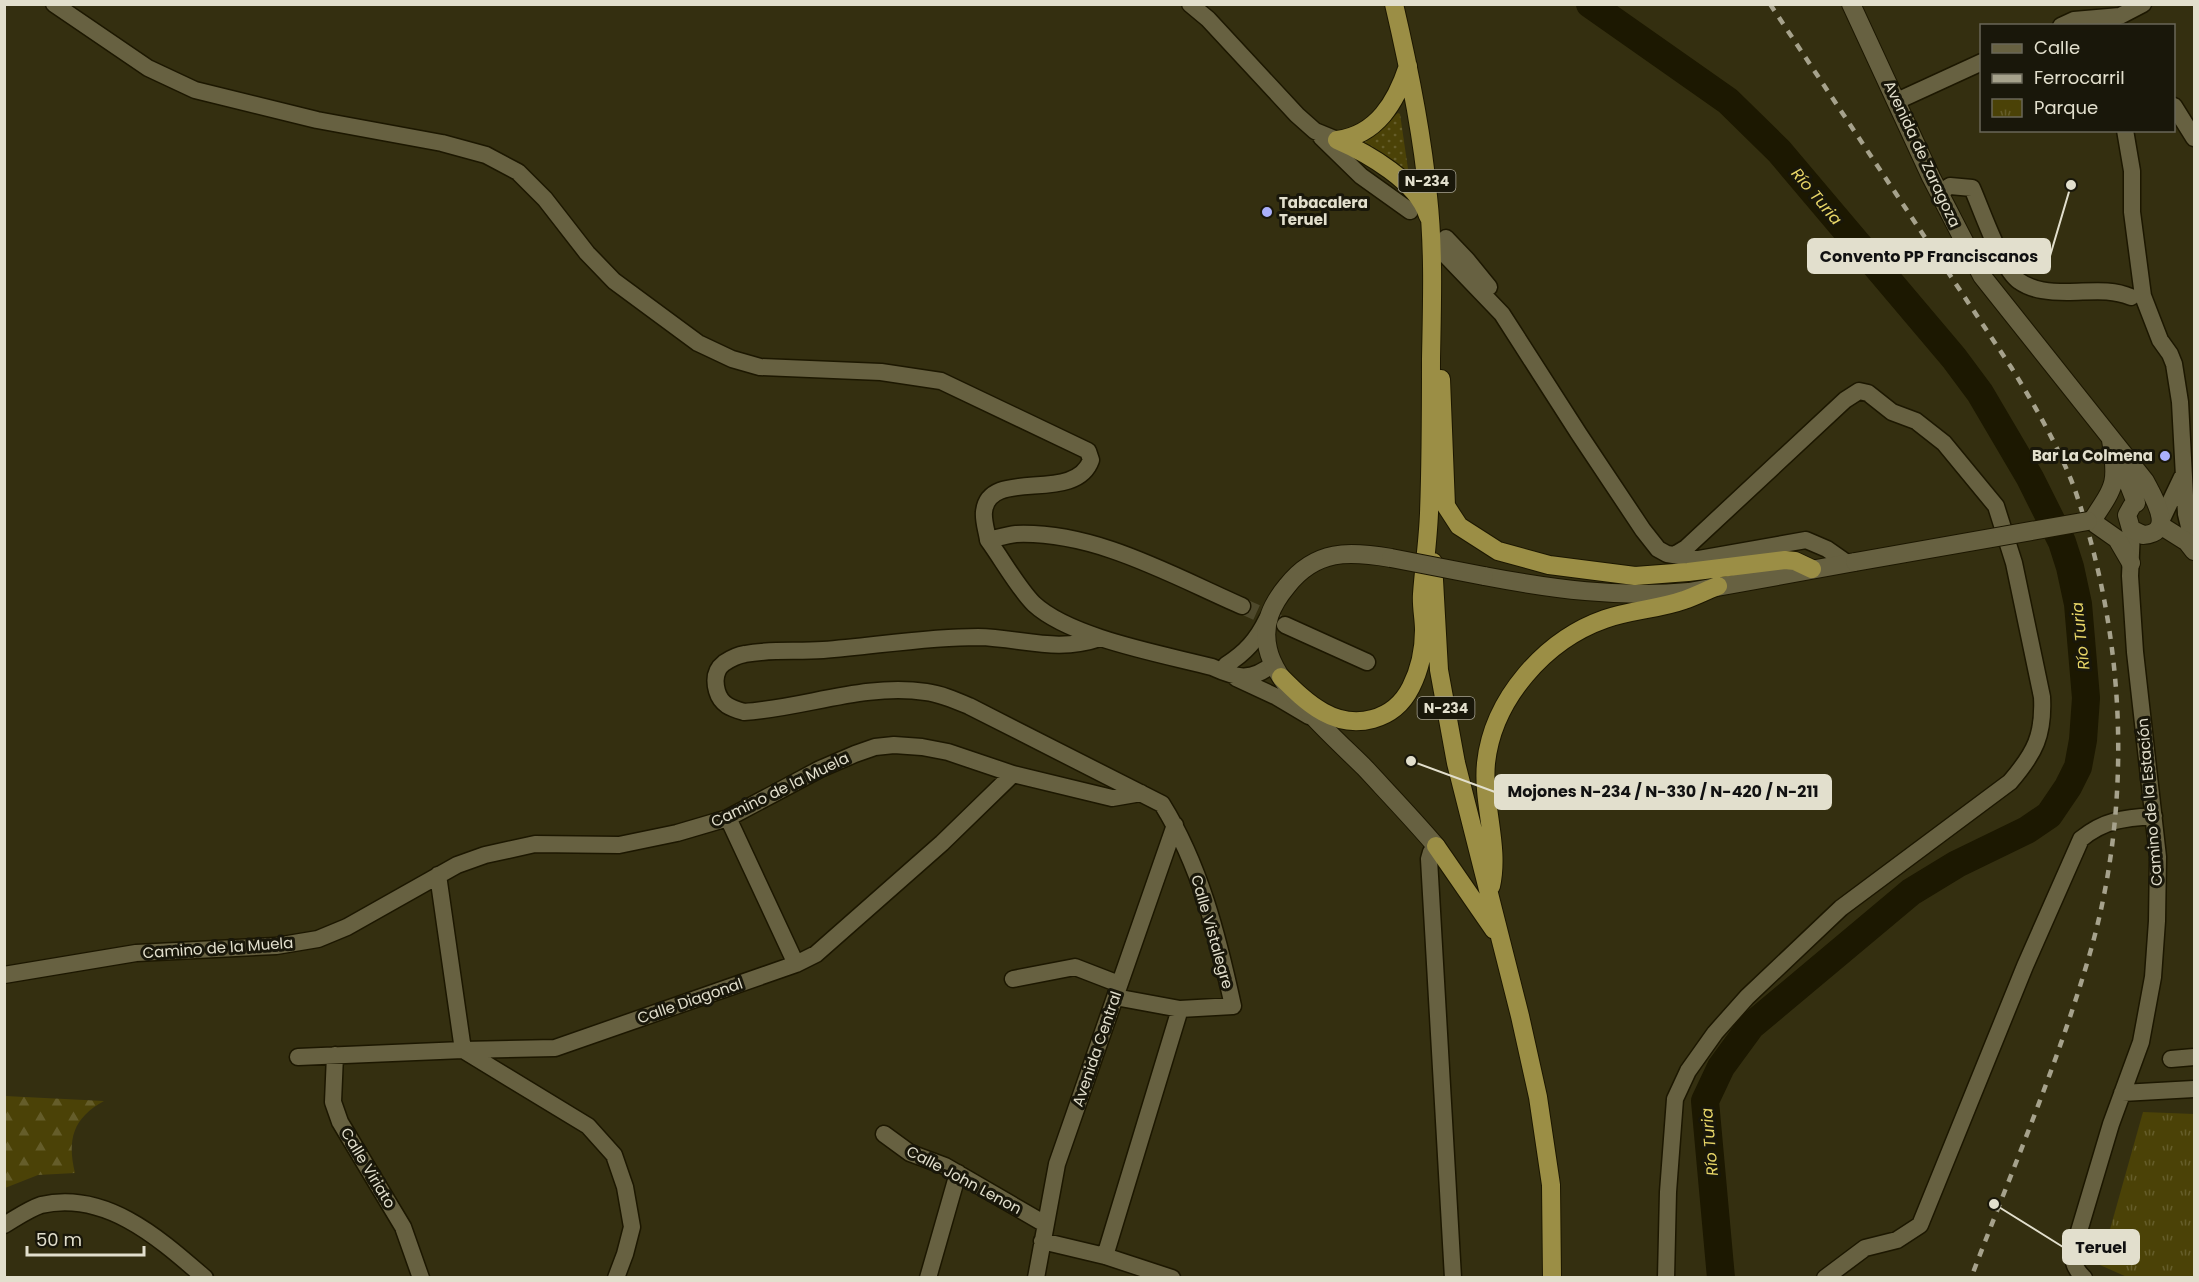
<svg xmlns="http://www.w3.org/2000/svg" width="2199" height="1282" font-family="Poppins,sans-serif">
	<defs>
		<pattern id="grass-dots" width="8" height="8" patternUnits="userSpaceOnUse" patternTransform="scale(1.5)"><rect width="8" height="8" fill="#4b4207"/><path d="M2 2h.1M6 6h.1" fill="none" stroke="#655d2a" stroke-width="1.8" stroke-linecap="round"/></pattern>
		<pattern id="forest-firs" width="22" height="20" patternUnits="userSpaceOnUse" patternTransform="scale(1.5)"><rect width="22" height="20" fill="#4b4207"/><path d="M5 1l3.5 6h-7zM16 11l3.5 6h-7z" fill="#655d2a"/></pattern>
		<pattern id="park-tufts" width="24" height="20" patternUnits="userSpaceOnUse" patternTransform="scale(1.5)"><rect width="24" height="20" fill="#4b4207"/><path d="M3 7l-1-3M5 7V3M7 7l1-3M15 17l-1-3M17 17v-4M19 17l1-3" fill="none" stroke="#655d2a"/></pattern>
	</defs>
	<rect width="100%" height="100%" fill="#342f10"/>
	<path fill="url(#grass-dots)" d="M1398,113L1400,114L1408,169L1404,173L1359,142Z"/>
	<path fill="url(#forest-firs)" d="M5,1096L104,1101C73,1118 67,1139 75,1173L38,1175L5,1188Z"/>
	<path fill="url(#park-tufts)" d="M2143,1112L2194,1114V1277H2127L2100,1265Z"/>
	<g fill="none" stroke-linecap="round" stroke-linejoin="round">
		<path stroke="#1c1801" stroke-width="28" d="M1590,4L1728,101L1779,151L1954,358L1980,393L2030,478L2062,542L2070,567L2078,604L2086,698L2083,740L2078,767L2068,787L2049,815L2027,830L1957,864L1911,892L1751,1026L1721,1067L1705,1101L1721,1278"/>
		<path stroke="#4e492c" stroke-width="16" stroke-dasharray="16 8" stroke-linecap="butt" d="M1242,606L1280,623"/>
		<defs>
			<path id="street" d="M54,4L148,68L195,90L317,120L442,143L486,155L518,172L545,199L587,253L614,281L698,343L732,359L760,367L881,372L941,381L1088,451L1091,460C1075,505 988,466 984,512C983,521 987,532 988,540
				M1190,4L1208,19L1297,115L1315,131L1337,140
				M2061,26L2074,20L2120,16L2143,4
				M1897,101L1982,62
				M2174,106L2194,138
				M2125,130L2132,171V212L2143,296L2160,340L2170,354L2174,364L2180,402L2186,514L2194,548
				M1321,137L1361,176L1410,211
				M1940,192L1950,186L1972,188C1981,208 2002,270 2019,281C2033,291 2051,292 2067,292C2089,292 2110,288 2131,297
				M1446,238L1467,260L1489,287
				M1431,240L1502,314L1579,434L1643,530L1658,549L1667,554L1699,559L1806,540L1827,549L1847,563
				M2162,519L2182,477
				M1242,606C1171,575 1095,531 1016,534C1007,535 997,538 988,540C1002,559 1018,588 1034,604C1071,638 1162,654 1212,667C1236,678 1251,682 1273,664
				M1285,625L1367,662
				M1100,638C1057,653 1022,638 978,637C926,637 875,646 823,650C797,652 771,649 745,654C738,655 730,659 724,663C715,670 714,680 717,691C721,705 731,708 744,712C805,708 864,683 926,692C941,694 955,700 969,706L1162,804C1200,865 1218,937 1233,1006L1180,1009L1115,997
				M1226,665C1245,653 1257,640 1267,619
				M1236,678L1277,697L1309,716
				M728,818L796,964
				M1436,846L1431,852L1429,859L1453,1278
				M438,875L463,1050L588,1126L614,1155L625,1187L632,1227L625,1254L616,1278
				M4,975L136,953L276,946L318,939L347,927L457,865L485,855L535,844L619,845L677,833L728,818L820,769L855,754L875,747L894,745L922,747L948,752L1013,774L1112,798L1141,793
				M1013,979L1075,967L1119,984
				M335,1055L333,1102L340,1122L403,1227L421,1278
				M298,1057L463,1050L555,1048L796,964L816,954L942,843L1013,774
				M2171,1059L2194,1057
				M2122,1093L2194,1089
				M884,1134L910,1153L945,1166L1045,1224
				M4,1225C16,1218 29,1209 41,1205C106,1190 160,1239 205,1278
				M1042,1241L1105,1256L1172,1278
				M1105,1256L1180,1009
				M928,1278L958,1173
				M1036,1278L1057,1164L1175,825
				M1666,1278L1668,1192L1675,1099L1688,1071L1715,1033L1747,997L1841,908L2010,782C2035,753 2044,735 2042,697L2014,563L1996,506L1944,443L1916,421L1892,412L1868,393L1859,391L1845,400L1686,548L1676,554
				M1825,1278L1865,1248L1897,1240L1920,1225L2025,966L2081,839C2104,820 2124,818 2154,816
				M2084,1278C2074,1268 2072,1261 2074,1248L2111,1124L2141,1042L2153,977L2157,921L2158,857L2135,652L2130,576L2132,530"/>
			<path id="secondary" d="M1851,4L1931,177L1982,276L2145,481C2153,497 2177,533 2143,535L2131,529L2127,515L2132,506
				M2119,459L2136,503
				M2093,519C2116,485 2118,481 2111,440
				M2090,520L2117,539L2131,563
				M2160,525L2187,542L2194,551
				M1391,558C1349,551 1316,549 1287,586C1272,604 1262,624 1268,649C1276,687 1337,740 1365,768C1389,794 1413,819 1436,846
				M1484,576C1552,589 1619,598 1689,592L1855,562"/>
			<path id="highway" d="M1337,140C1367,153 1418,182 1428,216
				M1337,140C1377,135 1396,102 1408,66
				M1441,379L1446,506L1459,526L1498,551L1549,565L1635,576L1688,572L1785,560L1795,561L1812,569
				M1433,562L1439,670L1456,763L1520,1016L1538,1097L1551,1185L1552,1278
				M1281,677C1294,690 1307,703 1323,712C1355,730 1394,721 1411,687C1420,669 1424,650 1424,630C1424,618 1421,606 1422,594C1424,567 1428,540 1429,513C1431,462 1431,410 1431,359C1432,305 1434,250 1428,196C1422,131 1409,68 1394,4
				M1436,846L1494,930
				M1491,886C1500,846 1482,804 1486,763C1493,699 1545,640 1605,619C1630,610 1659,609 1684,600C1696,596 1707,590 1718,586"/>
		</defs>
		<use href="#street" stroke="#1c1700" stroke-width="19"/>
		<use href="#secondary" stroke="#1c1700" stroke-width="20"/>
		<use href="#highway" stroke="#1c1700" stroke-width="20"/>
		<use href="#street" stroke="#676141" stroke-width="16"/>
		<use href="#secondary" stroke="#676141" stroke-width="18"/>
		<use href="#highway" stroke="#9b8e45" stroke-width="18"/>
		<path stroke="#a6a28c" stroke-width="4.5" stroke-dasharray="8 8" stroke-linecap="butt" d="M1770,4L2011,367C2035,406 2059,447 2075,490C2126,638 2133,803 2090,953C2058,1064 2012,1170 1971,1278"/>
		<defs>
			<path id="secondary-bridge" d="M1391,558L1484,576
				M1855,562L2088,521"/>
		</defs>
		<use href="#secondary-bridge" stroke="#1c1700" stroke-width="20" stroke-linecap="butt"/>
		<use href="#secondary-bridge" stroke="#676141" stroke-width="18"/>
	</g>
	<g fill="#aab0fc" stroke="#19170a" stroke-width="2">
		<circle cx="1267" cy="212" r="6"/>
		<circle cx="2165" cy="456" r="6"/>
	</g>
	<g text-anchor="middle" stroke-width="6" stroke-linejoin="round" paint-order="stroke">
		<g fill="#19170a" stroke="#a6a392" stroke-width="1.5">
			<rect x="1398.5" y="170" width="57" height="22" rx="4.5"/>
			<rect x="1417.5" y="697" width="57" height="22" rx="4.5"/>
		</g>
		<g font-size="14" font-weight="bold" fill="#e2dfcd">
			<text x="1427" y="186">N-234</text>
			<text x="1446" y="713">N-234</text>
		</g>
		<g font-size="15" fill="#e2dfcd" stroke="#19170a">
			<text transform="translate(1922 154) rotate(65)" y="5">Avenida de Zaragoza</text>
			<text transform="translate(780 790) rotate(-26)" y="5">Camino de la Muela</text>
			<text transform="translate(2150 802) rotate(-95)" y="5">Camino de la Estación</text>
			<text transform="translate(1212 932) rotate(74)" y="5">Calle Vistalegre</text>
			<text transform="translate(218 948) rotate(-4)" y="5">Camino de la Muela</text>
			<text transform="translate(690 1001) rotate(-19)" y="5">Calle Diagonal</text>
			<text transform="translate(1097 1049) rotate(-71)" y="5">Avenida Central</text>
			<text transform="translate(368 1168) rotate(59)" y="5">Calle Viriato</text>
			<text transform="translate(964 1180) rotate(28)" y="5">Calle John Lenon</text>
		</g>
		<g font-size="15" font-weight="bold" fill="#e2dfcd" stroke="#19170a" text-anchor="start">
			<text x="1279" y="208">Tabacalera<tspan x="1279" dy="17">Teruel</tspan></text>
			<text x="2153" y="461" text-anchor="end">Bar La Colmena</text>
		</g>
		<g font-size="16" font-style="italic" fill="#e7d567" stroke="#19170a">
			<text transform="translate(1817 196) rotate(50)" y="6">Río Turia</text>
			<text transform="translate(2080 636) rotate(-96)" y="6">Río Turia</text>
			<text transform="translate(1709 1142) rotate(-95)" y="6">Río Turia</text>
		</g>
	</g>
	<path fill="none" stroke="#e2dfcd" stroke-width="2" d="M2071 185L2050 256M1411 761L1495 792M1994 1204L2063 1247"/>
	<g fill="#e2dfcd" stroke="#19170a" stroke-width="2">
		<circle cx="2071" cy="185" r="6"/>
		<circle cx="1411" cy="761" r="6"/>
		<circle cx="1994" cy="1204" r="6"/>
	</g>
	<g fill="#e2dfcd" stroke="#e2dfcd" stroke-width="2">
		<rect x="1808" y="239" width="242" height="34" rx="6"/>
		<rect x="1495" y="775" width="336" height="34" rx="6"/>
		<rect x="2063" y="1230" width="76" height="34" rx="6"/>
	</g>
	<g font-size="16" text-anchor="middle" font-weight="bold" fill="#111">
		<text x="1929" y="262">Convento PP Franciscanos</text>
		<text x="1663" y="797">Mojones N-234 / N-330 / N-420 / N-211</text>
		<text x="2101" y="1253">Teruel</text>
	</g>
	<rect width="2199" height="1282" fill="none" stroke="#e2dfcd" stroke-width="12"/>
	<rect x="1980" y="24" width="195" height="108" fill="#19170a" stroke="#696758" stroke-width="1.5"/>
	<rect x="1992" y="44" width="30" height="9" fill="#676141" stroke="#696758" stroke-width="1.5"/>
	<text x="2034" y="54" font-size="18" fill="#e2dfcd">Calle</text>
	<rect x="1992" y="74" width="30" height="9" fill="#a6a28c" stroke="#696758" stroke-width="1.5"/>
	<text x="2034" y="84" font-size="18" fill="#e2dfcd">Ferrocarril</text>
	<rect x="1992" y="99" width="30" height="18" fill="url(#park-tufts)" stroke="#696758" stroke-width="1.5"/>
	<text x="2034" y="114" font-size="18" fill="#e2dfcd">Parque</text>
	<path d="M27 1246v9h117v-9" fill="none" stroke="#e2dfcd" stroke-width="3"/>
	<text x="36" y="1246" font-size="18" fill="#e2dfcd" stroke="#19170a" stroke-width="4.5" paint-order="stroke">50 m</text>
</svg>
